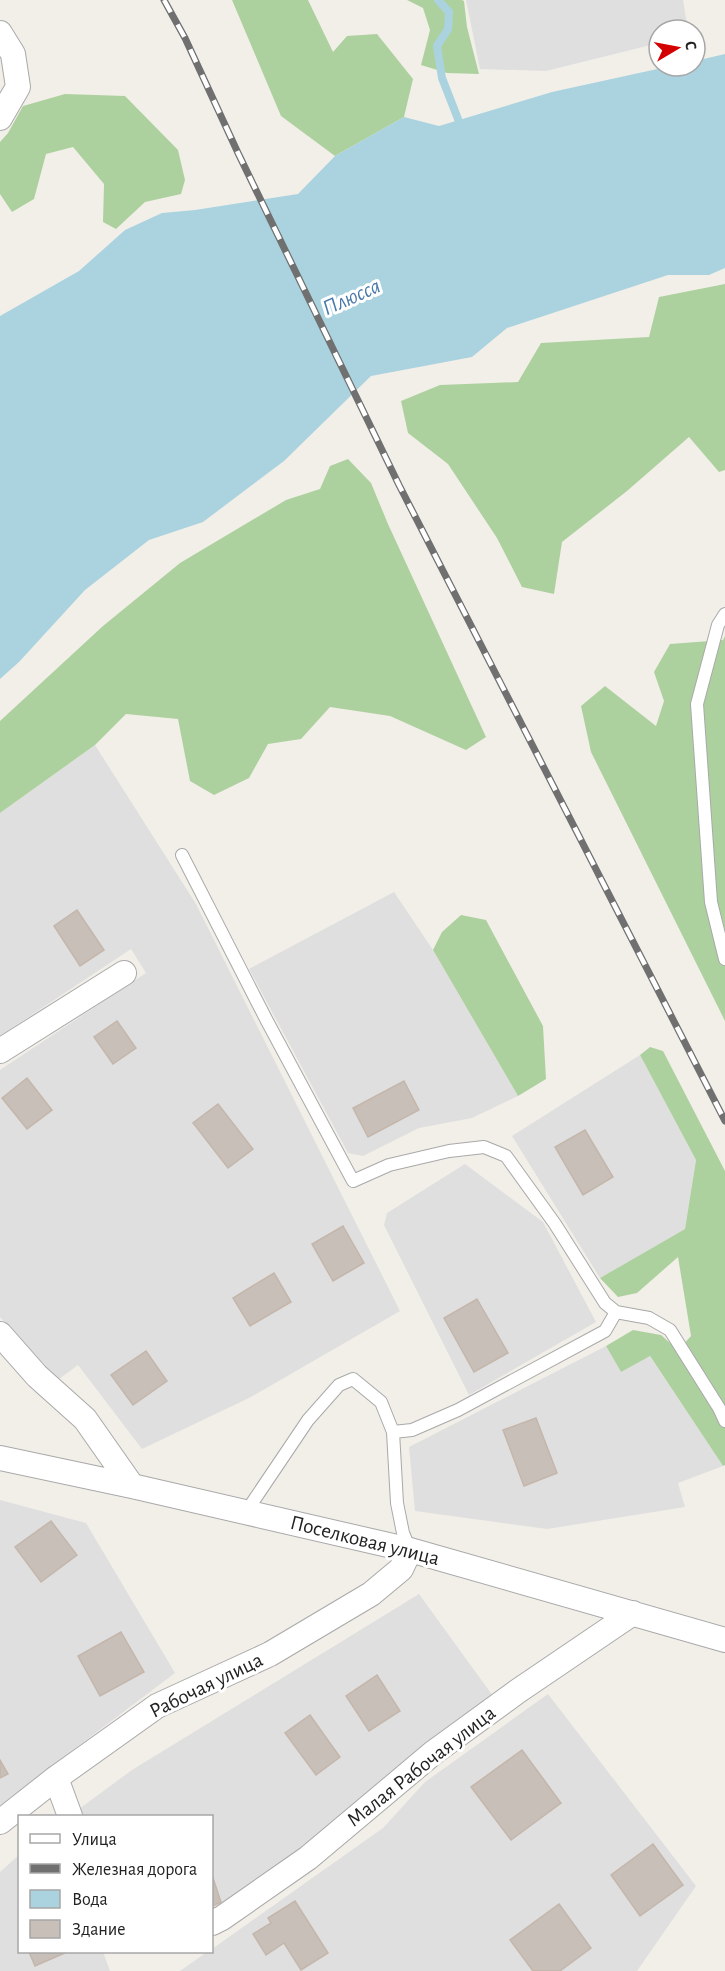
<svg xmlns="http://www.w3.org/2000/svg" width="725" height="1971" font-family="'Alegreya Sans',sans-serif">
	<rect width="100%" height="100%" fill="#f2efe9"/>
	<path fill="#e0dfdf" d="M466,0H683L688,30H659V43L546,71L480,69Z
		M95,745L196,904L400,1311L251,1397L142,1449L78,1365L55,1382L0,1317V1070L146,973L131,949L0,1036V813Z
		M394,892L433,950L518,1096L472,1118L419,1128L363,1156L348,1153L249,969Z
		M640,1055L696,1160L685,1229L600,1278L512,1136Z
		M465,1164L543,1222L596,1322L469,1395L384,1225L387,1213Z
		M606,1346L621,1372L649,1355L723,1466L678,1483L685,1507L547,1529L415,1511L409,1447Z
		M0,1500L86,1523L175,1673L0,1805Z
		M419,1594L493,1696L306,1848L223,1905L212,1909V1816H82L79,1809L132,1770Z
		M548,1694L696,1886L637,1971H180L207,1952H212V1949L383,1828L425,1782Z
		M19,1855L20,1952H103L110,1971H0V1872Z"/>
	<path fill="#add19e" d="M232,0H308L333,52L347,36L377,34L413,79L404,117L335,156L281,116Z
		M407,0H462L464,1L467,27L479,74L447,73L421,65L430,30L423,8Z
		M65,94L125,96L178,150L185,180L181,194L145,202L116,229L103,222L104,184L73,147L46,154L34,199L12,212L0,194V142L8,133L23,106Z
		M725,284V470L719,472L689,437L627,491L562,542L554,594L522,587L497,538L448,464L408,433L401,401L440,385L518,382L541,343L649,337L659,297Z
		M348,459L371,483L388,524L486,737L466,750L390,716L330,707L301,739L268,744L249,778L214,795L190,781L178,719L126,714L95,745L0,813V721L103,626L180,563L286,500L320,489L330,466Z
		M725,636V1021L591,752L581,706L605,686L656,726L664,701L654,672L670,644L723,640Z
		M461,915L486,920L543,1026L546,1079L518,1096L433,950L442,932Z
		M650,1047L663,1051L725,1171V1465L723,1466L650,1356L621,1372L606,1346L633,1330L661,1335L678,1350L691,1336L678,1257L637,1293L618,1297L600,1278L685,1229L696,1160L640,1055Z"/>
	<path fill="#aad3df" d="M725,54V268L709,275H668L507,328L472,357L371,376L284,461L203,522L149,540L85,590L19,662L0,679V316L79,271L125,230L162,213L195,210L298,194L335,156L404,117L439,126L552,92L671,66H695V61Z"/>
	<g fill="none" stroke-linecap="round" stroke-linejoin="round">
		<path stroke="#aad3df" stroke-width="8" d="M438,0L449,12L448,29L437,46L442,78L458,119"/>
	</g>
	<path fill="#c7bfb8" stroke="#c4b6ab" stroke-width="1.5" d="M77,910L104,950L80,966L54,926Z
		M117,1021L136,1048L113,1064L94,1037Z
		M27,1078L52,1110L27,1129L2,1098Z
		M404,1081L419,1110L368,1137L353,1108Z
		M218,1104L253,1149L228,1168L193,1123Z
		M585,1130L613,1177L583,1195L555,1147Z
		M343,1226L364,1263L333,1281L312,1244Z
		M274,1273L291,1302L250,1326L233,1298Z
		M477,1299L508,1353L474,1372L444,1318Z
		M146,1351L167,1381L133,1405L111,1375Z
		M536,1418L557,1473L524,1486L503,1430Z
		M51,1521L77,1555L41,1582L15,1547Z
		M121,1632L144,1672L100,1696L78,1656Z
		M377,1675L400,1711L369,1731L346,1696Z
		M310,1715L340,1757L316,1775L285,1733Z
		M522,1750L561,1803L511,1840L471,1787Z
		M0,1760L8,1774L0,1778Z
		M653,1844L683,1885L640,1916L611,1875Z
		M212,1875L221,1902L212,1906Z
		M295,1901L328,1953L301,1970L284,1943L266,1955L253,1934L271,1923L268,1918Z
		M559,1904L591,1948L560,1971H533L510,1940Z
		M29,1952H67L35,1966Z"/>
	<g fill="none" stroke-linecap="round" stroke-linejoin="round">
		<defs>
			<path id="lane" d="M725,614L718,625L697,704L711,902L725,959
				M182,855L267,1021L353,1181L389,1165L449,1151L484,1147L506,1156L555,1224L605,1303L616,1312L649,1318L670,1330L719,1408L725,1421
				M393,1432L412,1430L458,1410L605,1331L616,1312
				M246,1512L308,1420L339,1385L353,1379L381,1402L393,1432L397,1503L403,1533L410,1550"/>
			<path id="street" d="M0,33L13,54L18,87L0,118
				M0,1051L124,973
				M0,1334L37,1376L85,1419L132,1486
				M0,1458L132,1486L410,1550L725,1640
				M56,1778L70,1816
				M0,1822L56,1778L157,1706L270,1654L371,1594L401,1569L410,1550
				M212,1923L222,1918L308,1858L433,1753L518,1691L633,1613"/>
		</defs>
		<use href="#lane" stroke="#a9a9a9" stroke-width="14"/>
		<use href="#street" stroke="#a9a9a9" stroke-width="26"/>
		<use href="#lane" stroke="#fff" stroke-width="12"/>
		<use href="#street" stroke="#fff" stroke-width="24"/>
		<defs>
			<path id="rail" d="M164,0L185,38L238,153L399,485L725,1121"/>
		</defs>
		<use href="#rail" stroke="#707070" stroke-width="7"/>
		<use href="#rail" stroke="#fff" stroke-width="4.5" stroke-dasharray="14" stroke-linecap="butt"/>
	</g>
	<g text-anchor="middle" stroke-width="6" stroke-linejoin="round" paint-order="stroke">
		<g font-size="21" fill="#222" stroke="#fff">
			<text transform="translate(365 1540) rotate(14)" y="7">Поселковая улица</text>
			<text transform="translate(206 1685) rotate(-26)" y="7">Рабочая улица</text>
			<text transform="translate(421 1766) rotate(-38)" y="7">Малая Рабочая улица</text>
		</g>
		<g font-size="22" font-style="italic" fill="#4a7aab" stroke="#fff">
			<text transform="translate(351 296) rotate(-24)" y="8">Плюсса</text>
		</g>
	</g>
	<rect x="18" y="1815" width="195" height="138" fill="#ffffff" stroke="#a7a7a7" stroke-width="1.5"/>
	<rect x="30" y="1834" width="30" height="9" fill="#ffffff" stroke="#a7a7a7" stroke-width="1.5"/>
	<text x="72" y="1845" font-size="18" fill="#222222">Улица</text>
	<rect x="30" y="1864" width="30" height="9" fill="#707070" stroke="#a7a7a7" stroke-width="1.5"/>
	<text x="72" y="1875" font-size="18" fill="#222222">Железная дорога</text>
	<rect x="30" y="1890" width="30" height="18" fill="#aad3df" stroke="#a7a7a7" stroke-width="1.5"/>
	<text x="72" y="1905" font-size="18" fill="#222222">Вода</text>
	<rect x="30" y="1920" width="30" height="18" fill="#c7bfb8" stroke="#a7a7a7" stroke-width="1.5"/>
	<text x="72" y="1935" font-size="18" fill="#222222">Здание</text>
	<g transform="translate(677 48) rotate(80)"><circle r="28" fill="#ffffff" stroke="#a7a7a7" stroke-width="1.5"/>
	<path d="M0-4.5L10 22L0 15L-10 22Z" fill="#d40000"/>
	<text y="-9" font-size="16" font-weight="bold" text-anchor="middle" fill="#222222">С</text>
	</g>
</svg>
